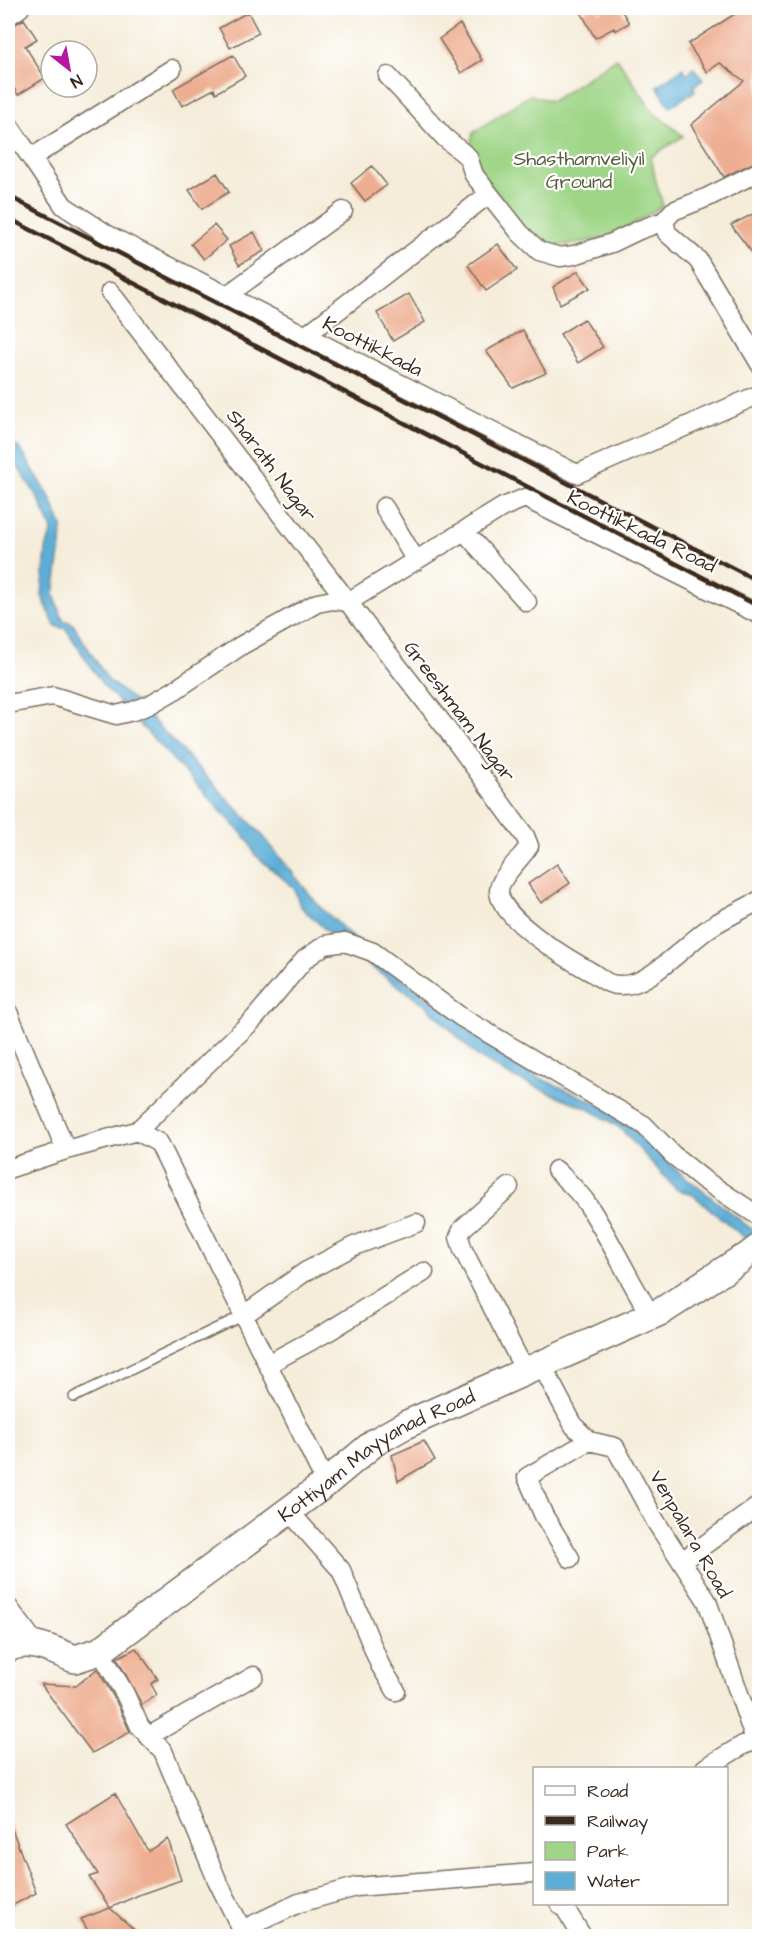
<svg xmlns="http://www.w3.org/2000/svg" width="767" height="1944" font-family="'Architects Daughter',sans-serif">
	<rect width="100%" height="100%" fill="#fff"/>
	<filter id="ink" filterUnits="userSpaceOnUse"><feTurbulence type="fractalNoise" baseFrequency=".0167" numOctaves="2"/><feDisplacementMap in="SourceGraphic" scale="12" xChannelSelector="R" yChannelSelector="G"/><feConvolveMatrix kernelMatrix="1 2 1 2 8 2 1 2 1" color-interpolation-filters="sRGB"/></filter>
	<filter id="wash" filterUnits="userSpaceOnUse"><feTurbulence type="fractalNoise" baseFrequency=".008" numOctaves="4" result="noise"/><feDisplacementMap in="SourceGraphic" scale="24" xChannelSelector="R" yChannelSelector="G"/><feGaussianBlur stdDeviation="1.35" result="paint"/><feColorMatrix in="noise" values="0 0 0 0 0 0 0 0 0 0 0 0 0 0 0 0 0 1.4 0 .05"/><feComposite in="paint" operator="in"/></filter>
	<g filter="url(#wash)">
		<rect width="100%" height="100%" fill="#f5edda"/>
		<path fill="#9fd586" stroke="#6d8052" stroke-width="1.5" d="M617,58L653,112L683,136L651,157L655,178L663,206L611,237L561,246H546L523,228L475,165L469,151L473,133L530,95L552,101Z"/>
		<path fill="#5caed7" stroke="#4c6c7a" stroke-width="1.5" d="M683,68L687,74L694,68L703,80L694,86L695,91L670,107L657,86Z
			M8,439L21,450L50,497L62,526L61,546L54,595L63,620L72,623L108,680L137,703L126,709L103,685L66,629L55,626L42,596L46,550L52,529L37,496L8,452Z
			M145,712L264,837L319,906L378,960L485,1039L524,1071L612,1110L678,1171L759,1235L752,1244L693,1195L676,1189L619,1127L589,1109L512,1077L478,1057L427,1006L351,953L300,906L294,888L254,854L249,841L133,717Z"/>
		<g id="blocks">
			<path fill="#eeae91" d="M590,8H597L599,12L608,8H620L629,23L615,31L614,28L595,38L581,12Z
				M744,8H759V160L724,177L691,125L744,81L720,63L707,72L688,44Z
				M248,12L259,33L230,48L219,28Z
				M24,19L37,39L25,46L45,78L18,95L8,78V66L13,63L8,55V27L14,25Z
				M460,24L482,60L461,73L439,39Z
				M233,55L245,76L216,93L214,89L182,106L173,89Z
				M372,166L387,185L365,201L351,183Z
				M217,173L229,192L202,209L189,190Z
				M759,211V262L731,225Z
				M214,225L227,240L204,259L191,244Z
				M254,232L264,251L239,265L229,246Z
				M498,244L517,270L486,291L468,265Z
				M578,271L590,288L560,304L553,287Z
				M409,294L425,322L393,341L377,313Z
				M584,319L603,347L578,363L560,334Z
				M523,330L546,373L513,388L486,351Z
				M557,864L570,883L541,903L528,884Z
				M424,1441L435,1460L398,1481L392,1455Z
				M136,1648L158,1679L151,1684L157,1695L142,1705L117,1658Z
				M97,1669L115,1699L130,1732L92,1753L41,1684L76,1686Z
				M115,1793L148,1851L168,1839L181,1880L141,1894L110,1908L89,1877L98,1874L66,1824Z
				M9,1821L36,1893L8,1908V1822Z
				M110,1908L141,1936H91L81,1919Z"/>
		</g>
	</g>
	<g filter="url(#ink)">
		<use href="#blocks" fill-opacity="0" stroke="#7c6e60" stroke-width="1.5"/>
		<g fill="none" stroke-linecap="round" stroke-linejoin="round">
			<defs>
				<path id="service" d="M74,1397L244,1315"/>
				<path id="minor" d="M8,16L20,8
					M388,76L445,138L468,157L474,175L520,233L539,251L560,257L574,255L612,243L639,230L664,221
					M8,124L64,206L108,235L577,474L760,394
					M31,158L172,69
					M760,171L708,197L673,211L664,221L667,233L698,260L760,364
					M110,292L348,602L503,507L525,498L760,615
					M226,296L343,211
					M305,336L489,194
					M384,507L416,561
					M464,531L527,602
					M8,704L53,696L116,715L133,711L149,705L175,690L242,645L317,603L333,600L348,602L446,728L525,836L529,846C522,858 499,877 499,891C499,919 570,960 593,973C599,977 606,983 612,984C618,986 625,985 631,984C656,978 688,942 712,926C727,917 744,909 760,900
					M8,1012L66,1150
					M137,1131L159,1143L326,1483
					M8,1169L66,1150L137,1131L254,1019L305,959L325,945L345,942L373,952L461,1017L644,1125L673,1155L704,1180L760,1217
					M556,1170C567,1181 579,1191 588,1205C611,1240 628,1279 651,1315
					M509,1187L463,1228L459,1237L463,1250L525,1371
					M244,1315L305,1272L354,1246L416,1223
					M268,1364L329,1331L424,1272
					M541,1364L574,1426L589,1441L615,1447L656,1522L707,1601L755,1740
					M288,1510L341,1570L380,1665L396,1691
					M570,1558L544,1516L527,1477L589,1441
					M682,1561L760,1505
					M8,1607L35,1643
					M100,1651L125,1694L140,1727L163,1751L217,1880L245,1936
					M149,1736L254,1676
					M705,1768L743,1745L760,1739
					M560,1904L566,1910L582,1936
					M242,1930L299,1903L356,1887L534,1873"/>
				<path id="tertiary" d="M740,1260L760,1245"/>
				<g id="secondary">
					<path id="s1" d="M8,1648C30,1637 54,1651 75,1659L100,1651L326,1483L375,1442L407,1424L662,1311L740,1260"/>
				</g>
			</defs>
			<use href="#service" stroke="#7c6e60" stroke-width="12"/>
			<use href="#minor" stroke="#7c6e60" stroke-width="21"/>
			<use href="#tertiary" stroke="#7c6e60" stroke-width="27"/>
			<use href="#secondary" stroke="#7c6e60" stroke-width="30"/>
			<use href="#service" stroke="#fff" stroke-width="9"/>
			<use href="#minor" stroke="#fff" stroke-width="18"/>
			<use href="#tertiary" stroke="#fff" stroke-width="24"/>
			<use href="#secondary" stroke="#fff" stroke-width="27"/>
			<path stroke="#3b2a1e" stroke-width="4.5" d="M8,196L760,582
				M8,218L760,607"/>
		</g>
	</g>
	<g text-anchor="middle" stroke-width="4.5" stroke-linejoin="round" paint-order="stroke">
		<g font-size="20" fill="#595d3d" stroke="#fff">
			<text x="579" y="165">Shasthamveliyil<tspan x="579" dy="23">Ground</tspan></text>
		</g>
		<g font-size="20" fill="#3b2a1e" stroke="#fff">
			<text transform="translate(373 346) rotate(27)" y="7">Koottikkada</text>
			<text transform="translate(272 465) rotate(53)" y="7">Sharath Nagar</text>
			<text transform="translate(642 531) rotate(26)" y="7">Koottikkada Road</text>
			<text transform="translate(460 711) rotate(53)" y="7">Greeshmam Nagar</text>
			<text dy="7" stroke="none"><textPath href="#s1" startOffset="436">Kottiyam Mayyanad Road</textPath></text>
			<text transform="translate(691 1534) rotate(60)" y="7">Venpalara Road</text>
		</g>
	</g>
	<rect width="767" height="1944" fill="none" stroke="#fff" stroke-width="30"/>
	<rect x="533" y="1767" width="195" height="138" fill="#ffffff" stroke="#b1aaa5" stroke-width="1.5"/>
	<rect x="545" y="1786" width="30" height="9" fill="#ffffff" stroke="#b1aaa5" stroke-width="1.5"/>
	<text x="587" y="1797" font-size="18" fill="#3b2a1e">Road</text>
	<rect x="545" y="1816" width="30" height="9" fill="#3b2a1e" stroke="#b1aaa5" stroke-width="1.5"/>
	<text x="587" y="1827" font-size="18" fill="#3b2a1e">Railway</text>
	<rect x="545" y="1842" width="30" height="18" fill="#9fd586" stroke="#b1aaa5" stroke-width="1.5"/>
	<text x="587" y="1857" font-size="18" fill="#3b2a1e">Park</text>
	<rect x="545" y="1872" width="30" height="18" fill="#5caed7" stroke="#b1aaa5" stroke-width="1.5"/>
	<text x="587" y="1887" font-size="18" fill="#3b2a1e">Water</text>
	<g transform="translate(69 69) rotate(149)"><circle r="28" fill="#ffffff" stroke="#b1aaa5" stroke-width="1.5"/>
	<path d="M0-4.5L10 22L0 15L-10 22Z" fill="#b5179e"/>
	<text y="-9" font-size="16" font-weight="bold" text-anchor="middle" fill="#3b2a1e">N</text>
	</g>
</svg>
